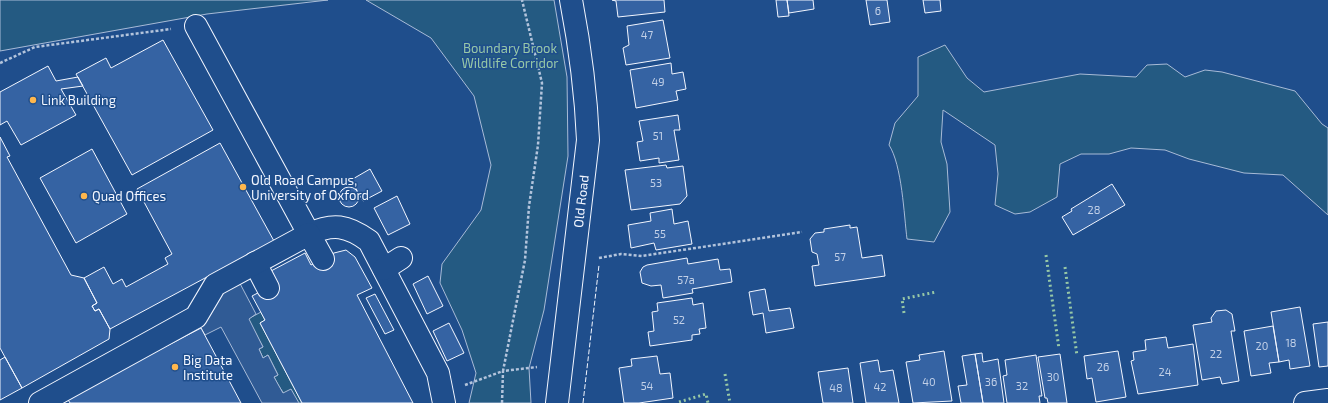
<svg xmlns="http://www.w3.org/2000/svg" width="1328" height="403" font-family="'Exo 2',sans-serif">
	<rect width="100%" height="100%" fill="#1f4e8c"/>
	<path fill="#245a82" stroke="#a8bbd7" d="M0,0H328L207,14L0,51Z
		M366,0H554L567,77L568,156L544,310L529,368L531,403H469L476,373L462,330L440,283L442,264L481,210L491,165L474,96L431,38Z
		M945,45L967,78L984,92L1080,74L1136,77L1147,65L1167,64L1185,77L1205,70L1222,72L1295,91L1322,124L1328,128V215L1283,175L1244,173L1189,159L1165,150L1131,148L1109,154H1081L1060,164L1057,197L1030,212L1015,214L995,205L998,174L995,145L943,110L941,142L947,164L950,212L934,242L907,239C904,215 902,165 889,145L895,123L918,96V57Z
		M261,312L265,320L260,323L302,403C288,403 280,389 274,377L278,375L268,355L263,358L259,349L263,347L248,319Z"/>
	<path fill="#305b95" stroke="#a8bbd7" d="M235,274L256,314L249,319L263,347L259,349L263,358L268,355L278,375L274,377L283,393L291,389L299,403H262L221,327L205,335L201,328L196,317Z"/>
	<path fill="#3563a3" stroke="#f2f6ff" d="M612,0H664L665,12L618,17L616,1Z
		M776,0H787L789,16L778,17Z
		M787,0H813L814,9L789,13Z
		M866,0H887L890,22L870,25Z
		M923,0H940L941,11L925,13Z
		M663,20L670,58L626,65L623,48L629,45L627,26Z
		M163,40L213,130L132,175L76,74L106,58L111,68Z
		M671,63L672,74L683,72L686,89L676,91L678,100L636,108L630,70Z
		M48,66L56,81L78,77L83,86L61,89L76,115L21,145L7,121L0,125V92Z
		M678,115L680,130H674L679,160L659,163V158L640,161L637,142L643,141L639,121Z
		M0,137L10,156L7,157L71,275L84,278L97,303L92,306L95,311L99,309L110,329L109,339L22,388L0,348Z
		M220,143L274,241L110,329L99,309L95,311L92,306L97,303L84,278L104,267L113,284L122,279L126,287L168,264L165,258L172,254L137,189Z
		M92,149L127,214L76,243L40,178Z
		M666,165L667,168L683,166L687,196L680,204L631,210L625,170Z
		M370,169L382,191L363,201L351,180Z
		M1112,184L1125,205L1073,235L1062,217L1072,211L1071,209Z
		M339 197a10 10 0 1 1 20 0a10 10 0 1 1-20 0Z
		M397,196L410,224L388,235L374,208Z
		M672,209L674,224L688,221L692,244L656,250L654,243L631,248L628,225L651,221L650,213Z
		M850,225V228L857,227L862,258L882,255L885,276L815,286L812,266L819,265L817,254L812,252L810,239L815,233L824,232V229Z
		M346,250L355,257L372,288L357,295L413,403H302L260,323L265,320L252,296L277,283L271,271L305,253L311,265L334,253Z
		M687,258L688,264L718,259L720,270L730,269L732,282L692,289L693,293L663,298L661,285L651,286L642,283L640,272L643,267L647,265Z
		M428,276L443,306L427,314L413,284Z
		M765,289L769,311L790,308L794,328L766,333L763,313L753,315L749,292Z
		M375,294L394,330L385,334L366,298Z
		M692,298L693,305L703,303L706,328L699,329L700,334L692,335V340L650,346L648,332L654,331L652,312L658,311L657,303Z
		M1300,307L1310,366L1290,369L1289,360L1279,362L1271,312Z
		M1226,310L1232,314L1235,331H1231L1239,381L1222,384L1220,377L1202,380L1193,325L1212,322L1211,318L1216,311Z
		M1328,322V366L1319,367L1313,324Z
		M449,323L464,353L447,361L433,331Z
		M1273,326L1279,362L1269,363L1271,373L1251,376L1244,331Z
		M201,328L241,403H70L67,398Z
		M1166,337L1168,348L1193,344L1198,385L1138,394L1131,361L1134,360L1133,352L1146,350L1145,340Z
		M944,351L952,401L913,403L906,362L920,360L919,355Z
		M1118,351L1126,397L1096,402L1092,378L1087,379L1084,356Z
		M982,353L983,362L998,359L1004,403H983L975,354Z
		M975,354L983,403H961L958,386L967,385L962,356Z
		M1060,354L1067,403H1048L1047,398H1045L1038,357Z
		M1036,355L1042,396H1039L1040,403H1007L1003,376L1007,375L1005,360Z
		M657,356L660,374L670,373L673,398L639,403H624L619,368L632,366L631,359Z
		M5,357L22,388L0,400V360Z
		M878,360L880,372L893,370L899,403H866L860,363Z
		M848,368L853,403H823L818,372Z"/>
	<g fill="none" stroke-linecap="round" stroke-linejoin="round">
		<defs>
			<g id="minor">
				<path d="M196,26L309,234C333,223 347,225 369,241L438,373L444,403"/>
				<path d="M255,263L268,288"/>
				<path d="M384,269L401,258"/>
				<path d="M40,403L196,317L215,285L309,234L323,259"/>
				<path id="s1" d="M557,403L588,140C586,93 580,47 571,0"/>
				<path d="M1305,403L1328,400"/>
			</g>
		</defs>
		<use href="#minor" stroke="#f2f6ff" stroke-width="24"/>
		<path stroke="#b3c4dc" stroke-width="2.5" stroke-dasharray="3 2" stroke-linecap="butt" d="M0,63L35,47L171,29
			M599,258L621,254L642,256L802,232
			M465,385L503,371L525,260L529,206L538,145L542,83L522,0
			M502,403L503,371L537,367"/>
		<use href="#minor" stroke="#1f4e8c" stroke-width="22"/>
		<path stroke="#97c8a6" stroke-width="3" stroke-dasharray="2 3" stroke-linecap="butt" d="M1046,255L1059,349
			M1065,267L1077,356
			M904,313L902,299L936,292
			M725,374L730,403
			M679,402L706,394L708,403"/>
		<path stroke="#f2f6ff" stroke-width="1" stroke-dasharray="5 2" stroke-linecap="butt" d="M583,403L599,265"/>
	</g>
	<g fill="#ffb74d" stroke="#1f4e8c" stroke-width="1.5">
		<circle cx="33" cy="100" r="4"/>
		<circle cx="243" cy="187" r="4"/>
		<circle cx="84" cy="196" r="4"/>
		<circle cx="175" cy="367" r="4"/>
	</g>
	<g text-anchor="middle" stroke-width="3" stroke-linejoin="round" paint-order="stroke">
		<g font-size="11" fill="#c3d1e8">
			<text x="878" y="15">6</text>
			<text x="647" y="39">47</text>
			<text x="658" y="86">49</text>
			<text x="658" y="140">51</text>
			<text x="656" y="187">53</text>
			<text x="1094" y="214">28</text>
			<text x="660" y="238">55</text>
			<text x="840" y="261">57</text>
			<text x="686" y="284">57a</text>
			<text x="679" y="324">52</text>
			<text x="1291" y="347">18</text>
			<text x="1262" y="350">20</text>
			<text x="1216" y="358">22</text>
			<text x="1103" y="371">26</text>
			<text x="1165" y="376">24</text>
			<text x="1053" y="381">30</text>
			<text x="929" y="386">40</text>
			<text x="991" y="386">36</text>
			<text x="647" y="390">54</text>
			<text x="1022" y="390">32</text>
			<text x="880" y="391">42</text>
			<text x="836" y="392">48</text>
		</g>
		<g font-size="13" fill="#97c8a6" stroke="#1f4e8c">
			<text x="510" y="53">Boundary Brook<tspan x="510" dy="15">Wildlife Corridor</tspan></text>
		</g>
		<g font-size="13" fill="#f2f6ff" stroke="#1f4e8c" text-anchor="start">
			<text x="41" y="105">Link Building</text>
			<text x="251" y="185">Old Road Campus,<tspan x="251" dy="15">University of Oxford</tspan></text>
			<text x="92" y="201">Quad Offices</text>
			<text x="183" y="365">Big Data<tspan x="183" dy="15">Institute</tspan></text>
		</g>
		<g font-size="13" fill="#f2f6ff" stroke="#1f4e8c">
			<text dy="5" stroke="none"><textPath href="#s1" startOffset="203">Old Road</textPath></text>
		</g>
	</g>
</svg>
